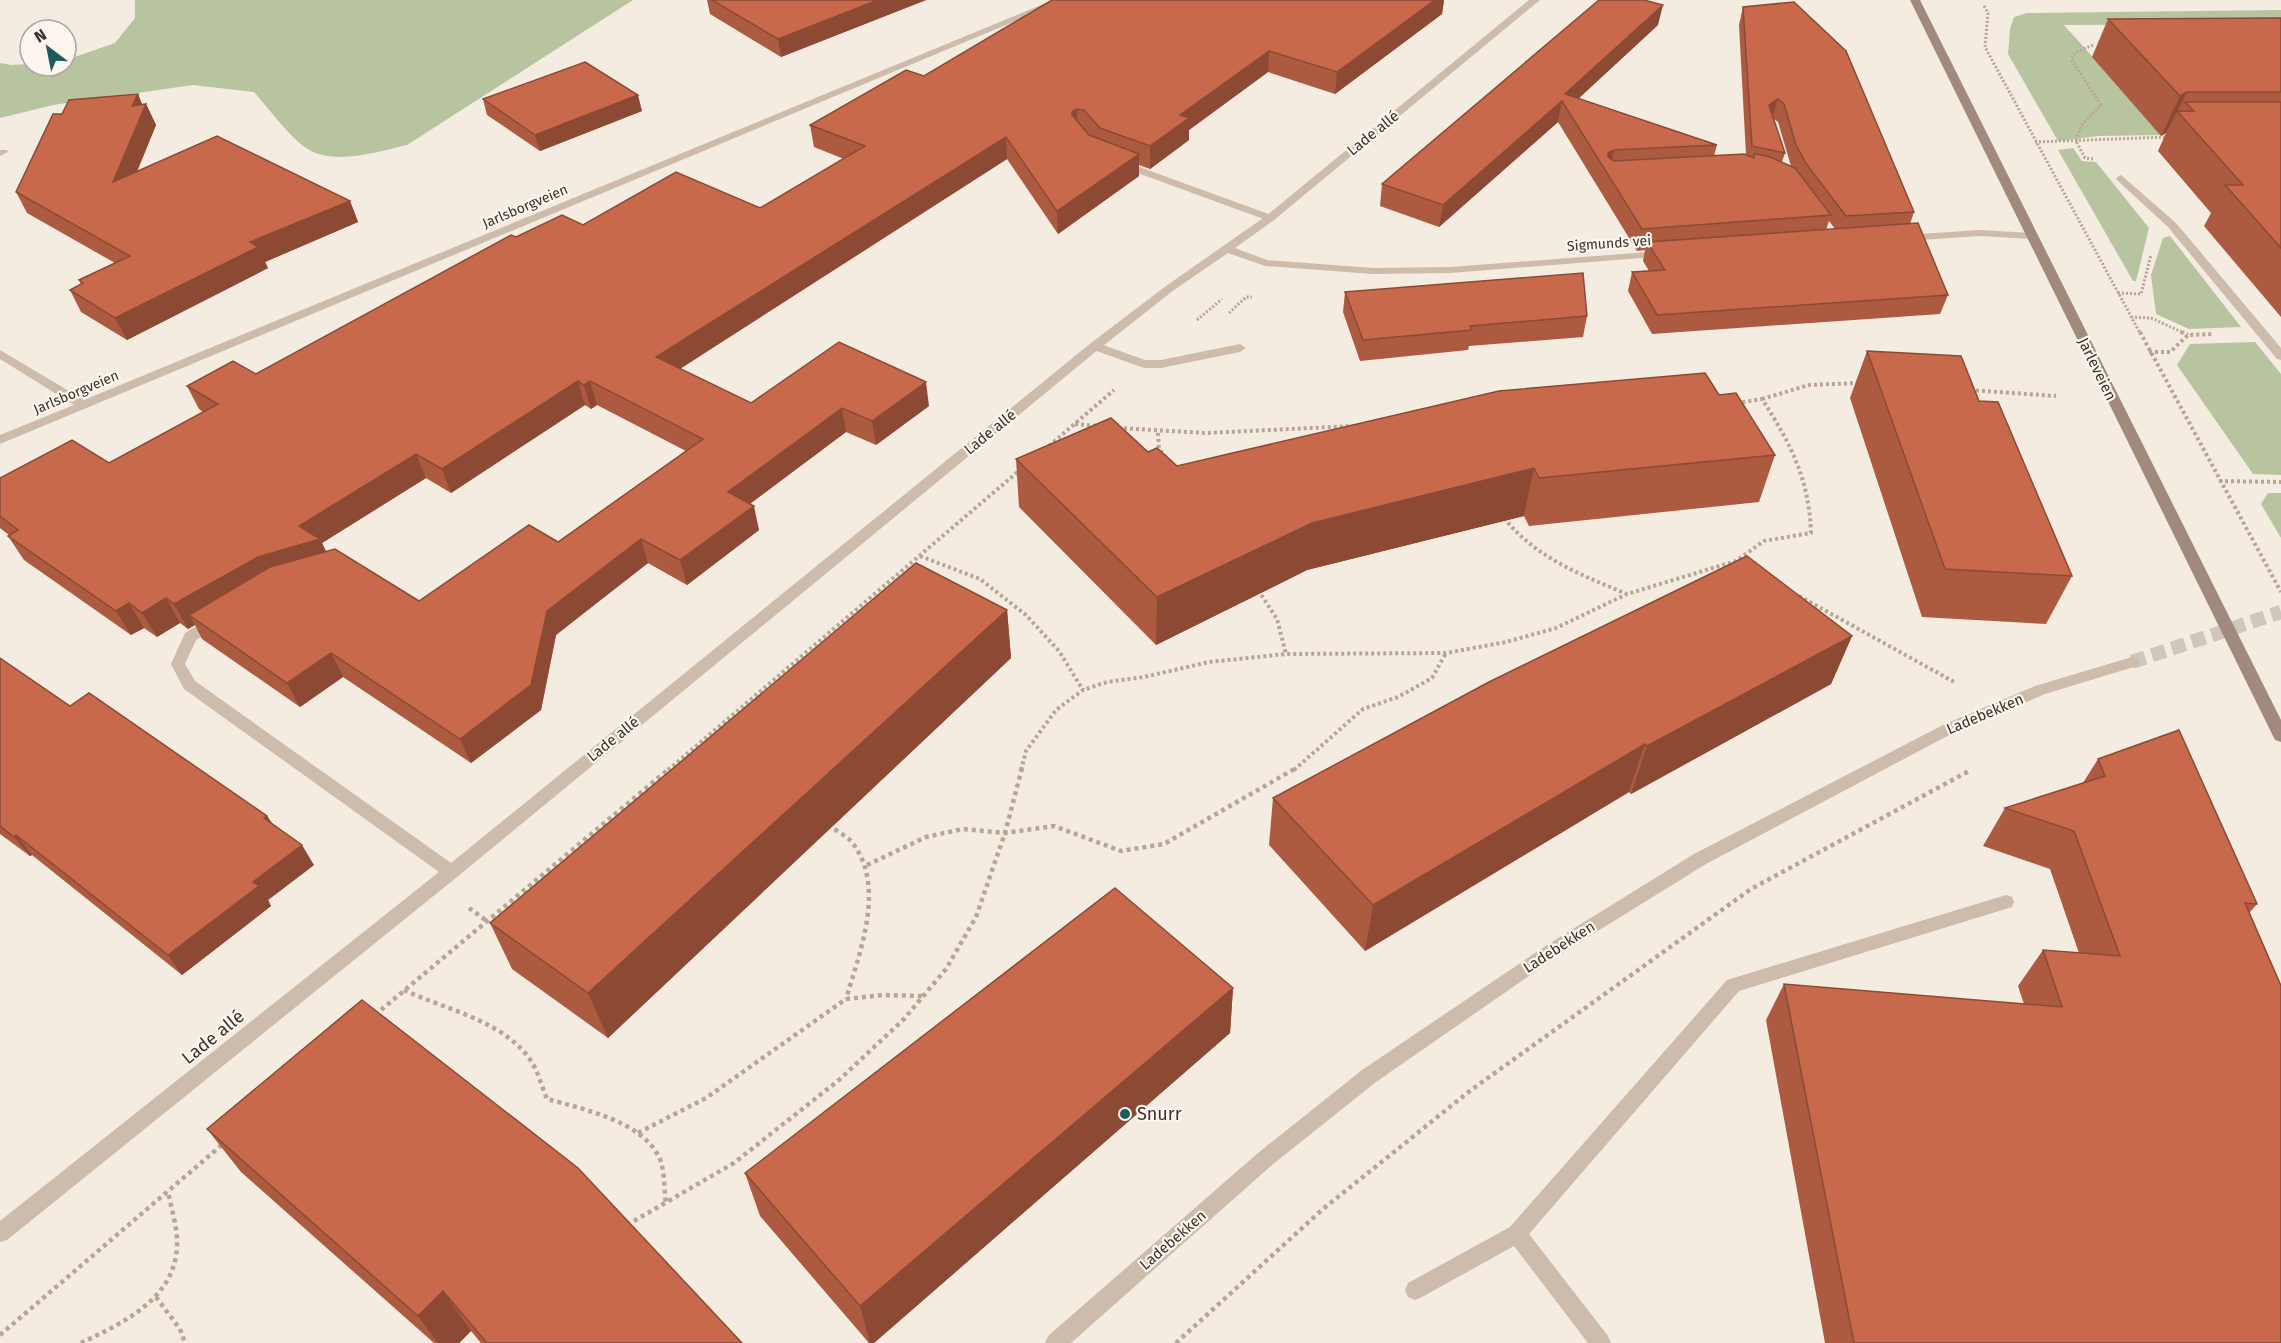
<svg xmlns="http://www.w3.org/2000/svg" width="2281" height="1343" font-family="'Fira Sans',sans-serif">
	<rect width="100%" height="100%" fill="#f4ebe1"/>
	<path fill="#b8c4a0" d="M135,0H633L407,145C376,152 329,168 302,145C285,131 269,109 254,92L193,85L53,105L0,118V63L11,65L30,64V66H66V60L115,43L135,18Z
		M2281,10V24L2064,25L2154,125L2160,135L2099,136L2058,141L2008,54L2010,29L2014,17L2027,13Z
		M2073,148L2082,161L2096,162L2149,228L2136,281H2133L2058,150Z
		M2170,236L2241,327L2189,329L2156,314L2151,275L2163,238Z
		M2255,342L2281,374V475L2253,474L2177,365L2190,344Z
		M2268,493H2281V538L2261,504Z"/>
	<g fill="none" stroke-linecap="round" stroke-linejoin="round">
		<path stroke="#cfc6bd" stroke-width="14" stroke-dasharray="14 7" stroke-linecap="butt" d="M2132,662L2281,612"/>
		<path stroke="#b9a596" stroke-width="3" stroke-dasharray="2 2" stroke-linecap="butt" d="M1984,6L1988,13L1985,47L2140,333
			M2093,45L2076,52L2071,59L2101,105L2081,126L2076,141L2085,158L2093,159
			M2035,142L2168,137
			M2118,293L2141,294L2151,255
			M1229,313L1246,297H1252
			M2131,317L2151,318L2184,333
			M1197,320L1222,299"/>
		<path stroke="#b9a596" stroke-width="4" stroke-dasharray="3 3" stroke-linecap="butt" d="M2140,332L2281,592
			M2181,332L2188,335
			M2149,352H2170L2188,335L2214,334
			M1970,390L2056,396
			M1762,399L1809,385L1858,383
			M1075,424L1098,426
			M1118,428L1206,433L1353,426
			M1158,433L1159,449L1166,457
			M1049,446L1114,390
			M2219,481L2281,482
			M1504,518C1536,558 1581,575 1627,594
			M920,556L980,579L1026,615L1059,651L1083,690
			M1258,590L1277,619L1286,654
			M1799,596L1956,683
			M668,770L1020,470
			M1021,770L1026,751L1056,710L1083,690L1107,682L1144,677L1209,662L1286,654L1446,653L1506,642L1556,628L1627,594L1736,561L1764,541L1811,533C1809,479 1791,444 1762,399L1737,403
			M1294,770L1363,709L1398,697L1432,678L1446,653"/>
		<path stroke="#b9a596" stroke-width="4.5" stroke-dasharray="4 4" stroke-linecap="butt" d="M828,825C835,830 845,835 851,841C887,885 860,951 846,999
			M867,865L926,837L963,829L1005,833L1054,826L1121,851L1164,844L1296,768
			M469,908L487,921
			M404,990C446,1010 507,1021 533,1064C539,1075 542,1087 547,1099C583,1109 647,1122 661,1162C665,1176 664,1190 666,1204
			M375,1015L670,768
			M638,1133L706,1098L846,999L883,995L922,996
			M627,1225L734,1163L839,1080L904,1019L946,969L976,917L1005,833L1022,768
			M156,1297L180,1329L185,1343
			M0,1335L223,1144
			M81,1343C123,1323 175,1299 177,1246C178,1228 171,1209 168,1191
			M1176,1343L1323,1209L1471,1090L1751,889L1969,771"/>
		<path fill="#cdbbac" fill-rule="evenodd" d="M1120,160L1274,216L1276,218L1274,220H1266L1116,165V161Z
			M2121,175L2176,223L2281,348V360L2277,359L2168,227L2117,180L2116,178Z
			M1095,342L1145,360H1161L1240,344L1246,348L1240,352L1161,368H1144L1091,349V343Z
			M2006,895L2012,897L2014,902L2012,907L1739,991L1529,1234L1608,1336L1611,1343H1588L1514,1246L1422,1297L1415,1300L1408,1297L1405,1290L1408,1283L1510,1227L1727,980Z"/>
		<path fill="#cdbbac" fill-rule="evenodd" d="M1053,0H1066L0,444V435L74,405L0,359V350L84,400Z
			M1529,0H1540L1274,220L1235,248L1267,260L1373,268L1450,267L1663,251L1667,252V256L1450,273L1373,274L1265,266L1228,253L1174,290L1099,349L457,877L7,1240L0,1242V1221L439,872L184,689L171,664L185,633L210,618H220L222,622L220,626L196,640L185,664L195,681L451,863L1091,343L1166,286L1266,216Z
			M0,150H7L8,152L0,156Z
			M1980,230L2031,233L2037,236L2031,239L1980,236L1905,241L1899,238L1905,235Z
			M2132,657L2137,658L2139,662L2137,666L2045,694L1953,733L1706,864L1559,955L1376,1082L1272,1165L1071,1343H1045L1048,1336L1258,1153L1362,1070L1547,945L1694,854L1943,725L2035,686Z"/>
		<path fill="#a18a7d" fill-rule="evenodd" d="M1910,0H1920L2281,720V742L2275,740L2273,736Z"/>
	</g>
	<path fill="#ac5a40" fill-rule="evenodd" d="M707,0H926L781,57L710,14Z
		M1052,0H1444L1442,14L1335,94L1268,72L1189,130V140L1150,169L1139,165V176L1058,234L1007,159L680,369L751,403L929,406L876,445L846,432L750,504L759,530L687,585L648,563L581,615L556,635L541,710L471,763L343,677L300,707L202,639L195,625L188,629L180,623L157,637L144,628L131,635L24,560L8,536L9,535L0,528V478L109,463L203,412L199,409L187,386L256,374L516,237L583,225L760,208L844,159L814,147L810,125L924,76ZM585,405L591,409L597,405L686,451L558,542L419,601L326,551L322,543L426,478L451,493Z
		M1743,7L1914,212L1910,224L1948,295L1940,314L1652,334L1628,291L1632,272L1649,271L1643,261L1645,250L1637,251L1558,122L1439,227L1380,206L1382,184L1658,25L1578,99L1717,145L1714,156L1746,155L1739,25ZM1774,119L1778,122L1791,166L1782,162L1785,153ZM1829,221L1835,229L1826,230Z
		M2281,18V317L2204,226L2211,213L2158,151L2166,133L2161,136L2092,57L2108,19Z
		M138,94L142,105L146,104L156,125L137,172L350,201L358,222L265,262L268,268L127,340L81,312L70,290L81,284L79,280L115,263L27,213L16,192Z
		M483,99L642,111L540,151L487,115Z
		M1345,292L1587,316L1583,337L1469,346L1468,350L1360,361L1343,312Z
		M1867,351L2072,576L2046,624L1922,617L1850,398Z
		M1719,395L1775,455L1759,502L1529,526L1524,516L1307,570L1156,645L1019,507L1016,459L1148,452L1177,466Z
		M1007,610L1011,658L608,1038L512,969L490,923Z
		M1852,636L1831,684L1631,794L1629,792L1365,951L1269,845L1273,798Z
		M0,658L70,706L267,816L272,823L314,865L268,900L271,906L182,975L32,855L30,856L0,834Z
		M2098,759L2257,904L2249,913L2281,1343H1825L1766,1020L1784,984L2024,1004L2018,986L2043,950L2079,953L2050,869L1983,846L2005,808L2083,783Z
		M1233,988L1230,1033L874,1343H869L760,1216L745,1173Z
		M207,1129L742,1343H481L471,1331L459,1343H434L241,1172Z"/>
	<path fill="#8c4a34" d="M878,0H926L781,57L778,39Z
		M1435,0H1444L1442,14L1335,94L1337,72Z
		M1663,5L1658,25L1567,109L1565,94Z
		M1269,51L1268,72L1189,130V140L1150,169V146L1180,115Z
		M2187,92L2166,133L2161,136L2180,96Z
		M138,94L144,109L146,104L156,125L123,204L113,182L132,106Z
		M638,95L642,111L540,151L535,135Z
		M1778,99L1772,118L1769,105Z
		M1562,101L1558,122L1439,227L1443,205Z
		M1077,109L1078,131L1072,115V112Z
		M1006,137L1007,159L662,380L656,357Z
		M1614,150L1609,172L1608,153Z
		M1139,154V176L1058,234L1057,211Z
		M350,201L358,222L265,262L268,268L127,340L115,318L250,242Z
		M578,381L585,405L451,493L442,469Z
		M590,381L597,405L591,409L584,385Z
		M926,382L929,406L876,445L872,421Z
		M842,408L846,432L733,516L728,492Z
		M416,454L426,478L322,543L331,563L189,615L195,625L188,629L174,604L299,526Z
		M1534,468L1524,516L1307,570L1156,645L1157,597L1312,523Z
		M754,506L759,530L687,585L680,560Z
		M641,539L648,563L556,635L541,710L471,763L460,739L547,611Z
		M166,598L180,623L157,637L142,613Z
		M129,603L144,628L131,635L116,611Z
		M1007,610L1011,658L608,1038L588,993Z
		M1852,636L1831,684L1631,794L1647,746Z
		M331,653L343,677L300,707L287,683Z
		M1645,744L1629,792L1365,951L1373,905Z
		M267,816L279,835L264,818Z
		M16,835L32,855L30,856L14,837Z
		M302,845L314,865L268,900L271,906L182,975L168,955L253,882Z
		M1233,988L1230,1033L874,1343H870L860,1306Z
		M443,1291L471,1331L459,1343H438L418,1316Z"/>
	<path fill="#c8694b" stroke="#8c4a34" stroke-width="1.5" d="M712,0H878L778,39Z
		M1052,0H1435L1337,72L1269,51L1180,115L1189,118L1150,146L1100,128L1084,110L1077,109L1072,112V115L1089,135L1139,154L1057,211L1006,137L656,357L751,403L839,342L926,382L872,421L842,408L728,492L754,506L680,560L641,539L573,591L547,611L531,685L460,739L331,653L287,683L189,615L270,567L335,549L419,601L529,525L558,542L703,439L590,381L584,385L578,381L442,469L416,454L299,526L320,539L258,557L174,604L166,598L142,613L129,603L116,611L8,536L18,530L0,516V478L72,440L109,463L218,404L187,386L233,361L256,374L511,235L516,237L562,215L583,225L676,172L760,208L865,146L810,125L906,70L924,76Z
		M1599,0H1644L1663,5L1565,94L1717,145L1614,150L1608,153V157L1614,161L1744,154L1754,158V154H1757L1770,157L1795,168L1831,215L1642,229L1562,101L1443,205L1382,184Z
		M1794,2L1846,51L1914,212L1846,216L1807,165L1796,145L1784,104L1778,99L1769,105L1785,153L1752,146L1743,7Z
		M2281,18V92H2187L2180,96L2108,19Z
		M585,62L638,95L535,135L483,99Z
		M138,94L132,106L146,104L113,182L217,136L350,201L250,242L258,247L115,318L70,290L83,283L79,280L130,256L16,192L53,114H62L69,100Z
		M2185,102H2281V248L2225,185H2243L2177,111H2194Z
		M1918,223L1948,295L1657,315L1632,272L1665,270L1647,242Z
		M1583,273L1587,316L1470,326L1472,330L1363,340L1345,292Z
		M1867,351L1961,356L1979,401L1998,402L2072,576L1945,569Z
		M1705,373L1719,395L1736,393L1775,455L1539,478L1534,468L1312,523L1157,597L1016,459L1111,418L1148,452L1157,448L1177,466L1499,391Z
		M1747,556L1852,636L1647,746L1645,744L1373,905L1273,798L1489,682Z
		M916,563L1007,610L588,993L490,923Z
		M0,658L70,706L89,693L267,816L264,818L302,845L253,882L259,886L168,955L16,835L14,837L0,826Z
		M2179,730L2257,904L2245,903L2281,986V1343H1854L1784,984L2062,1007L2043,950L2120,956L2074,831L2005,808L2105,776L2098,759Z
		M1115,888L1233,988L860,1306L745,1173Z
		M362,1000L578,1168L742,1343H487L443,1291L418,1316L207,1129Z"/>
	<circle fill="#1f5a5e" stroke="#fbf5ee" stroke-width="2" cx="1125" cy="1114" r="6"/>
	<g text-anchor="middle" stroke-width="4.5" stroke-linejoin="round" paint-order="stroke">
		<g font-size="14" fill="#3b302b" stroke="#fbf5ee">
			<text transform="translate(525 206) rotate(-23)" y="5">Jarlsborgveien</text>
			<text transform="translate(1609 243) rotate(-4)" y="5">Sigmunds vei</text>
			<text transform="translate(76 392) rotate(-23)" y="5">Jarlsborgveien</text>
		</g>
		<g font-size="15" fill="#3b302b" stroke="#fbf5ee">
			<text transform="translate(1373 133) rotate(-39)" y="5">Lade allé</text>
			<text transform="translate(2097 369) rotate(64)" y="5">Jarleveien</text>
			<text transform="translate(990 432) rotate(-39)" y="5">Lade allé</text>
			<text transform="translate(1985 714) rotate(-23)" y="5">Ladebekken</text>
			<text transform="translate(613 739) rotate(-39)" y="5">Lade allé</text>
			<text transform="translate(1559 947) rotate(-33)" y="5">Ladebekken</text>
			<text transform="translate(1173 1240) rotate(-41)" y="5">Ladebekken</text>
		</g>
		<g font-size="18" fill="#3b302b" stroke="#fbf5ee">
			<text transform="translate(213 1037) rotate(-39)" y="6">Lade allé</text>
		</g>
		<g font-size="18" fill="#3b302b" stroke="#fbf5ee" text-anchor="start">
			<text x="1137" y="1120">Snurr</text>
		</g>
	</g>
	<g transform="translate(48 48) rotate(328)"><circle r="28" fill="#fbf5ee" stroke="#aea6a0" stroke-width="1.5"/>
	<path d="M0-4.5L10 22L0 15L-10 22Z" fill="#1f5a5e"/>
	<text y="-9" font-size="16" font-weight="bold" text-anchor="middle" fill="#3b302b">N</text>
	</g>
</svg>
